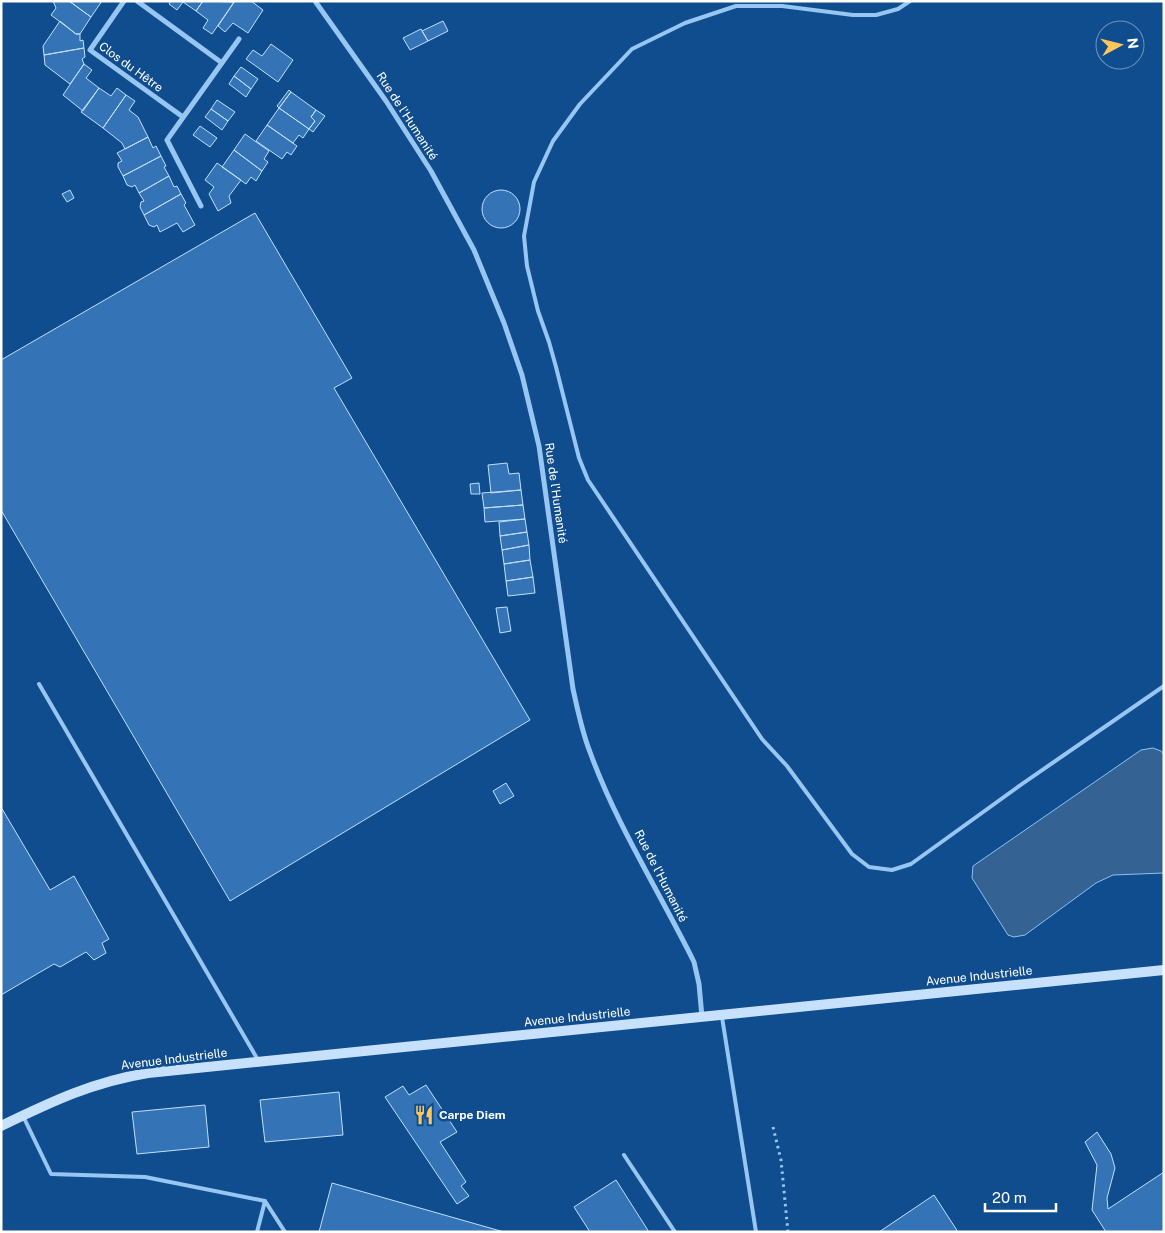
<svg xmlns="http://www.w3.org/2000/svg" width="1165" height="1233" font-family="'Public Sans',sans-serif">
	<rect width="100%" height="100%" fill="#104d8e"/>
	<path fill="#346292" stroke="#8ac2f6" d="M1153,748L1161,751L1164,755V873L1113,875L1096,883L1025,935L1014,937L1008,935L972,878L973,866L1141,750Z"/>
	<path fill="#3474b6" stroke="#c0dffd" d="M53,1H69L91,17L80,34H76L51,15L56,8Z
		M69,1H102L91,17Z
		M171,1H203L196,11L183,2L177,10L169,4Z
		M203,1L234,2L212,34L203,28L208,20L196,11Z
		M235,1H251L263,10L248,33L233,23L225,32L218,26Z
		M60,21L76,34H80V41L83,40L84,48L44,55L43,46Z
		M443,21L448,31L428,41L422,31Z
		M421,29L428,41L410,50L403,38Z
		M271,44L293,60L278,82L246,59L253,50L262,56Z
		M84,48L85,57L82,59L84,64L70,84L45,65L44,55Z
		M84,64L92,70L86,78L99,88L83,111L63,95Z
		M241,67L258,79L251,89L234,76Z
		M234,76L251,89L246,97L229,84Z
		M99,88L111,96L117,88L126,95L103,128L81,112Z
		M289,90L291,92L279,108L277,106Z
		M291,92L316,110L311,117L315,121L309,129L279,108Z
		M126,95L135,101L129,110L138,117L148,137L125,149L122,143L103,128Z
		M217,100L235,112L228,121L211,109Z
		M279,108L309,129L303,138L299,135L293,143L267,125Z
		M211,109L228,121L222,130L205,117Z
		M316,110L325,116L313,132L309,129L315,121L311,117Z
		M267,125L297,146L291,155L287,152L282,159L256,141Z
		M200,126L217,138L210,147L193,135Z
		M245,134L269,151L264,159L268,162L262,171L234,150Z
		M148,137L153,148L156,146L161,156L123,176L118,167V163L122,161L117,153Z
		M234,150L262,171L256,181L251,177L246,184L222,167Z
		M161,156L166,166L164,167L169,176L139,193L135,185L132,187L127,185L123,176Z
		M217,163L241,180L229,196L231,203L218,211L209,194L214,187L205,180Z
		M169,176L174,187L177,186L181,194L144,215L140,207L141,202L144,201L139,193Z
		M482 209a19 19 0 1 1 38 0a19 19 0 1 1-38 0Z
		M70,190L74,198L67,202L62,194Z
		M181,194L186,203L184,205L195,225L183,232L177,223L160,232L157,225L154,227L149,225L144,215Z
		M255,213L352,378L334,388L530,720L230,901L1,510V360Z
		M507,463L509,474L519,473L521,490L491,493L488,465Z
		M479,483L480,494H471L470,484Z
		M521,490L523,505L484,508L482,493Z
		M523,505L525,519L485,522L484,508Z
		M525,519L527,532L500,536L499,522Z
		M527,532L529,545L502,550L500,536Z
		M529,545L530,560L504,564L502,550Z
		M530,560L533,577L506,581L504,564Z
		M533,577L535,593L508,596L506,581Z
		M507,607L511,631L500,633L496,608Z
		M506,783L514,796L500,804L493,791Z
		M1,807L50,890L74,876L109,939L102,943L106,953L94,960L86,952L60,967L54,964L1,995Z
		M426,1085L457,1132L440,1142L466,1182L461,1186L469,1196L457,1204L385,1097L403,1086L409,1095Z
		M339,1092L343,1135L265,1142L260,1100Z
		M205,1105L209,1147L137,1154L132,1112Z
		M1097,1132L1111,1154L1115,1168L1107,1198L1108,1209L1164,1172V1232H1106L1092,1210L1097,1165L1085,1142Z
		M616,1180L649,1232H590L574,1207Z
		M332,1183L504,1232H319Z
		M934,1195L958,1232H879Z"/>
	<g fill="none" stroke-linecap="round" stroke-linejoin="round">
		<path stroke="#98c6f3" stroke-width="3" stroke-dasharray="2.5 4" stroke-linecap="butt" d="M773,1127L781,1160L788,1232"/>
		<path stroke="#98c6f3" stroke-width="4" d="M910,1L898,9L876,15H853L782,6H736L685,23L632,49L580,104L553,141L534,182L524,236L527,266L538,311L549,342L556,367L579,458L588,480L762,739L787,766L852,854L869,867L892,870L911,864L1022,784L1164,686
			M39,684L258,1060
			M722,1017L756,1232
			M23,1116L51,1174L145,1177L265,1201L285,1232
			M624,1155L675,1232
			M257,1232L265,1201"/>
		<path stroke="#98c6f3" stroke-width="5" d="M124,1L90,50L183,117
			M137,1L222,63
			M315,1L386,101L431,171L474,250L504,323L522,375L539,446L573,689C578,711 582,732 590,752C616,824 660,893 694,962L699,984L702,1017
			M201,206L167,140L239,39"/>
		<path stroke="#c7e1fd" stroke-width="10" d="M1,1126C51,1102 92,1082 148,1073L1164,970"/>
	</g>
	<defs>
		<symbol id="restaurant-bare" viewBox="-9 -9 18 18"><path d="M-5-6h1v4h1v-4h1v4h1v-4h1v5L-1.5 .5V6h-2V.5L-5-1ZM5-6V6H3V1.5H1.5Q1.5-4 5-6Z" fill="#ffc75a" stroke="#104d8e" stroke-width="2.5" paint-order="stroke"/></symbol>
	</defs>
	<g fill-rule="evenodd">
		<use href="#restaurant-bare" x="410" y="1101" width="28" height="28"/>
	</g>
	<g text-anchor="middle" stroke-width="5" stroke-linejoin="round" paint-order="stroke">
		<g font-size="12" fill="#fff" stroke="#104d8e">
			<text transform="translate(131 67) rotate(36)" y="4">Clos du Hêtre</text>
			<text transform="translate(407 116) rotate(57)" y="4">Rue de l'Humanité</text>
			<text transform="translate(556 493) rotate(82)" y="4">Rue de l'Humanité</text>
			<text transform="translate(661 876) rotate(63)" y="4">Rue de l'Humanité</text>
			<text transform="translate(979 976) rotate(-6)" y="4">Avenue Industrielle</text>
			<text transform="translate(577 1017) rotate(-6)" y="4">Avenue Industrielle</text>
			<text transform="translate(174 1059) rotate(-7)" y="4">Avenue Industrielle</text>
		</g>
		<g font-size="12" font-weight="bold" fill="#fff" stroke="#104d8e" text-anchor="start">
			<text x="439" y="1119">Carpe Diem</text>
		</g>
	</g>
	<rect width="1165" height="1233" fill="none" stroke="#ffffff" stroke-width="5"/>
	<g transform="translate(1120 45) rotate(83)"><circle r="24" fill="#104d8e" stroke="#7094bb"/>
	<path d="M0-4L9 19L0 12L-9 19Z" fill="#ffc75a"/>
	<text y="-8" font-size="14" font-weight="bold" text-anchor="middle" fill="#ffffff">N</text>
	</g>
	<path d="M985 1203v8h71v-8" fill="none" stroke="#ffffff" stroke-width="2.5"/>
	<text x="992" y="1203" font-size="15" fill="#ffffff" stroke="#104d8e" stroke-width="4" paint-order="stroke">20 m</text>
</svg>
